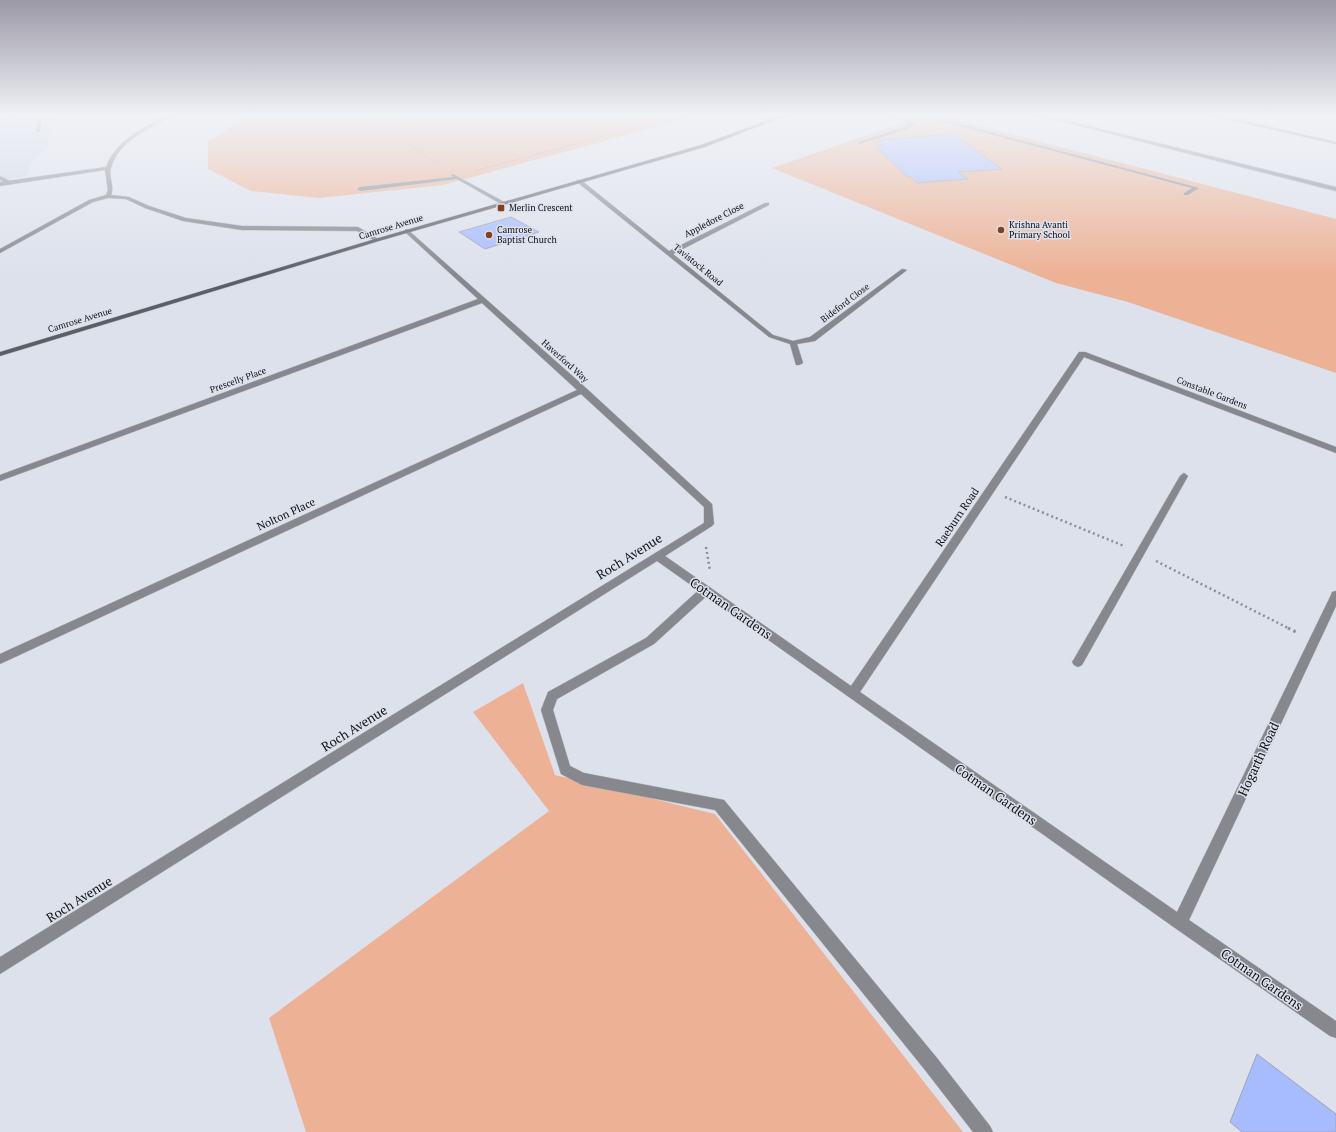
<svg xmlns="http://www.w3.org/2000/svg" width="1336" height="1132" font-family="'PT Serif',serif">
	<rect width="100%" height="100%" fill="#dde1ec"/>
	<path fill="#ced5e7" d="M0,115H51L48,146L32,162L26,176L0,181Z"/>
	<path fill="#edb296" d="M250,115H693L674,122L443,185L319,198L251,191L208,169V141Z
		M925,115H939L1336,219V373L1128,302L1056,283L772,168Z
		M523,683L555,775L715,814L963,1132H306L269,1018L549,811L473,712Z"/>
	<path fill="#a7bcff" stroke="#a1a5af" d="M953,134L1002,169L958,172L968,179L917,183L910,176L907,177L875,146L883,145L878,140Z
		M511,217L539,232L485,249L459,232Z
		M1257,1054L1336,1114V1132H1242L1230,1122Z"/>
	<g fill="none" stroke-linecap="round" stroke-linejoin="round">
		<defs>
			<path id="lane" d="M14,115H26L0,120V118Z
				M38,115H42L40,131L38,132L36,131Z
				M890,115H898L915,123L908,129L859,144V142L904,127L910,123Z
				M918,115H927L1199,188L1188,195H1184V193L1192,188Z
				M453,174L506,203L501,204L457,179L360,191L357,189L360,187L453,177L451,175Z
				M0,176L10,181L11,182L8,184L0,180Z
				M1184,473L1188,476L1082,665L1078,667L1074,665L1072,662L1074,659L1180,476Z
				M706,586L710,587L711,590L710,593L654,644L557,699L553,710L570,766L584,773L724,800L937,1058L990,1126L993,1132H973L925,1070L715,810L582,785L561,774L541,710L548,692L646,638L702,587Z"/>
			<path id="street" d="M168,115H174C151,129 119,139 111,168C108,177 115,186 111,195L129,197L149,206L186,218L242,226L358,227L380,240L375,241L357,231L242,230L183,221L145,208L126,199L108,198L93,202L0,253V249L89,200L106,195L108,190L105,170L0,186V182L106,167C116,140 144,127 168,115Z
				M1036,115H1045L1336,187V191Z
				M1209,115H1219L1336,142V144Z
				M577,180H581L669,251L765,203H769V205L673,254L773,335L793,341L810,337L902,269L907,270L815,341L797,344L803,363L799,365H796L790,344L769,337L577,182Z
				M407,229L586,388L712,504L714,524L712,526L665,556L851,686L1079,352H1085L1336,447V453L1084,357L860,692L1177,912L1331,595L1332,592L1336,591V606L1189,920L1336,1021V1038L1330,1036L1175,928L657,561L0,974V957L704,523V507L581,394L0,664V654L577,390L482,303L0,481V475L478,299L405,232V230Z"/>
			<path id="secondary" d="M781,115H788L705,147L379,241L0,356V352L375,239L701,145Z"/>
		</defs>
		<use href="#lane" stroke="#b8bbc5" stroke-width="1"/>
		<use href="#street" stroke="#b8bbc5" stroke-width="1"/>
		<use href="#secondary" stroke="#b8bbc5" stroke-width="1"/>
		<path stroke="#8c8e97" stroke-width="1" stroke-dasharray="1 1.5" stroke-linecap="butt" d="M356,115L377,127
			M387,126L397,127L398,130L384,134L370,131L373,128Z
			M395,126L419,115
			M393,132L438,165
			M475,171L683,115"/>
		<path stroke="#8c8e97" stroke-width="2.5" stroke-dasharray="2 3" stroke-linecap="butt" d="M1005,497L1124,546
			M706,547L710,571
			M1156,561L1290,629"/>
		<path stroke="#8c8e97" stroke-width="3" stroke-dasharray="2.5 3.5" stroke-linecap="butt" d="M1288,628L1298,633"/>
		<use href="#lane" fill="#87888d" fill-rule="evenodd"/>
		<use href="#street" fill="#87888d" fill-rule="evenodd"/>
		<use href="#secondary" fill="#5c5e65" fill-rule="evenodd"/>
	</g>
	<linearGradient id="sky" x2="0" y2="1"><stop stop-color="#9b99a7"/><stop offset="0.42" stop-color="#f0f2f6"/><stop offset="1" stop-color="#f0f2f6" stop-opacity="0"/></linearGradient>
	<rect width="1336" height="274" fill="url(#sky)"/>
	<g fill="#853f19" stroke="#dde1ec" stroke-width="1.5">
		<rect x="497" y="204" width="8" height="8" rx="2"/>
		<circle cx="1001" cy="230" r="4"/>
		<circle cx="489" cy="235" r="4"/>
	</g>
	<g text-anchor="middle" stroke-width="3" stroke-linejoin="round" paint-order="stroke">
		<g font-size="9" fill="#0f1014" stroke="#dde1ec" text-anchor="start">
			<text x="509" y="211">Merlin Crescent</text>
			<text x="1009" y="228">Krishna Avanti<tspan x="1009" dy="10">Primary School</tspan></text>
			<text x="497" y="233">Camrose<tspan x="497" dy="10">Baptist Church</tspan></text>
		</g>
		<g font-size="9" fill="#0f1014" stroke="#dde1ec">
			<text transform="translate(714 220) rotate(-27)" y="3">Appledore Close</text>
			<text transform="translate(391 227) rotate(-17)" y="3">Camrose Avenue</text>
			<text transform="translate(698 265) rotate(39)" y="3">Tavistock Road</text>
			<text transform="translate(845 303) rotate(-37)" y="3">Bideford Close</text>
			<text transform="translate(80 320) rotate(-17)" y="3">Camrose Avenue</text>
			<text transform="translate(565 361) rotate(42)" y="3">Haverford Way</text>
			<text transform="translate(238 380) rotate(-20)" y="3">Prescelly Place</text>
			<text transform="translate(1212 393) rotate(21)" y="3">Constable Gardens</text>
		</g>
		<g font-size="11" fill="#0f1014" stroke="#dde1ec">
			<text transform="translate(286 514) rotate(-25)" y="4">Nolton Place</text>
			<text transform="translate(957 517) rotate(-56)" y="4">Raeburn Road</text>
		</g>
		<g font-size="13" fill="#0f1014" stroke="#dde1ec">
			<text transform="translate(629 556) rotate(-32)" y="5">Roch Avenue</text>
			<text transform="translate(731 608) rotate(35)" y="5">Cotman Gardens</text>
			<text transform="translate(354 728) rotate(-32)" y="5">Roch Avenue</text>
			<text transform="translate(1258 759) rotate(-65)" y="5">Hogarth Road</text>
			<text transform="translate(996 794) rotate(35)" y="5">Cotman Gardens</text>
			<text transform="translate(79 899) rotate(-32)" y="5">Roch Avenue</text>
			<text transform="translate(1262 979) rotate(35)" y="5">Cotman Gardens</text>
		</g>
	</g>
</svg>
